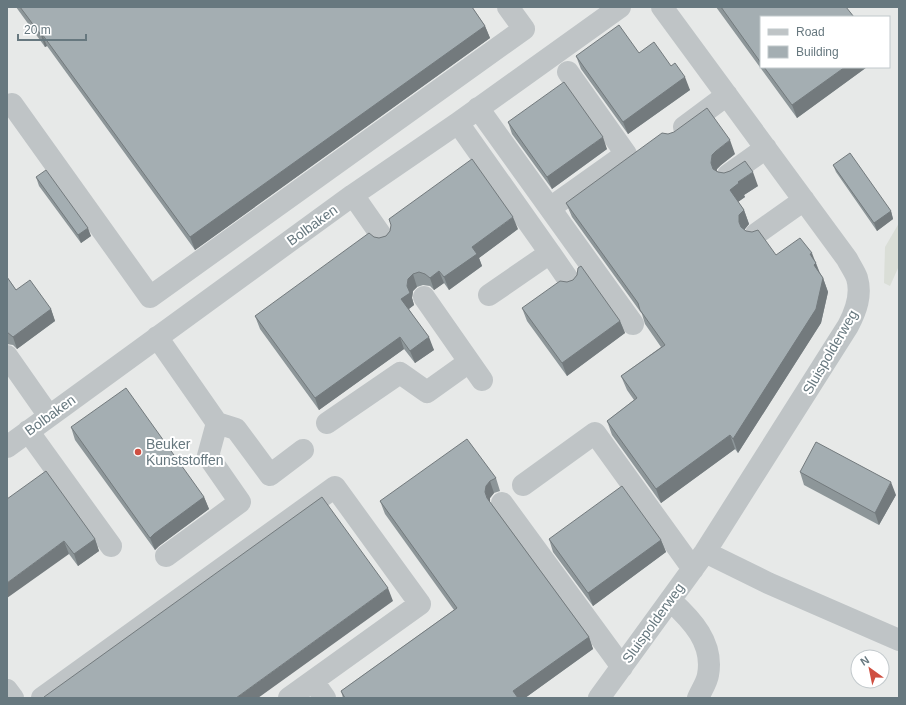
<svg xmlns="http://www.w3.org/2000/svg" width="906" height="705" font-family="Helvetica,sans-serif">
	<rect width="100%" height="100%" fill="#f9f9f8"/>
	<path fill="#e7e9e8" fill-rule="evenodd" d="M7,7H899V698H7ZM761,17H889V67H761ZM858,657H882V681H858Z"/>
	<path fill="#daded7" d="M899,223V266L890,286L884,283L885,247Z"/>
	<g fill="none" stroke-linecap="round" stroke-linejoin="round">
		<path stroke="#bfc4c6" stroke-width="22" d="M12,104L150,297L524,29L508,7
			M478,108L633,324
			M458,123L550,253L489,295
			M684,127L727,95
			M728,175L766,148
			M353,195L383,238
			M550,208L626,154L568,72
			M756,234L804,200
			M550,253L570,282
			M424,297L482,380
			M157,337L217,423L236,429L270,475L303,450
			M7,356L49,416
			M327,423L400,373L427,392L469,362
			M28,431L111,546
			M7,447L353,195L458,123L620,7
			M523,485L595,433L693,569
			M502,503L622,667
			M705,552L768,583L899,640
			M166,556L240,502L208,456L217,423
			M670,600C692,620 714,643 708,675C707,682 701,691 698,698
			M313,681L325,698
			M7,690L13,698
			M42,698L335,487L420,604L289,698
			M599,698L705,552L848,326C856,311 862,295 857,278C855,272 850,265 847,259L662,7"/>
	</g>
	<path fill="#8d9699" d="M16,7H472L485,26L490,38L195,250L47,46L45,47Z
		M716,7H846L761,17V67H867L797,118Z
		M639,53L671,66L690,90L628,134L581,69L576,56Z
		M508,122L607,149L552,189L512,134Z
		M735,154L721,165L717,169V171L718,172L758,186L744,195L745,197L738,202L744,210L749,224L744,230L776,255L814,260L816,263L820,273L823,278L828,292L821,323L738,453L735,449L661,503L612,435L607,421L634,400L627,390L621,376L661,347L645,324L642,314L572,217L566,203Z
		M833,165L891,211L893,219L877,231L836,172Z
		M36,177L91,236L81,243L39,186Z
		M518,229L479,258L482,266L449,290L444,283L434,290L430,286L423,285L417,287L413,291L412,298L414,305L409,309L434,350L415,363L404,349L319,410L260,329L255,316L374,237L379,238L386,236L390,231Z
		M7,277L16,290L51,309L55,321L17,349L13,345L7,344Z
		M522,308L620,321L625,333L567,376L527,321Z
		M71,427L204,497L209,509L159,546L155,550L75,440Z
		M800,472L896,495L879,525L804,485Z
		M496,478L500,491L494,493L490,498V502L589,637L593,649L525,698H343L341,691L454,610L385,514L380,501Z
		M7,499L95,539L99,551L78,566L69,554Z
		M549,539L661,540L666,552L593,606L553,552Z"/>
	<path fill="#737a7d" d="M485,26L490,38L195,250L190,237Z
		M42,34L47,46L45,47L41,35Z
		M845,67H867L797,118L792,105Z
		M685,77L690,90L628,134L623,122Z
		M603,137L607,149L552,189L547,177Z
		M730,140L735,154L721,165L717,169L716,177L711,163L712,155L716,151Z
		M753,172L758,186L744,195L745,197L735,204L730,190L738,182Z
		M744,210L749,224L745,229L744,236L739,222V215Z
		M891,211L893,219L877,231L874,223Z
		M513,217L518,229L479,258L482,266L449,290L444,277L472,247Z
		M88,228L91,236L81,243L78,235Z
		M812,253L821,277L819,279L810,254Z
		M439,271L444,283L434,290L430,278Z
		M413,274L417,287L413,291L412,298L414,305L406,311L401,299L407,286L408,279Z
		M823,278L828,292L821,323L738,453L733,439Z
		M51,309L55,321L17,349L13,337Z
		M620,321L625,333L567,376L562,363Z
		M400,337L404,349L319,410L315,398Z
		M429,337L434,350L415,363L410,351Z
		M730,435L735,449L661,503L656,489Z
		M490,481L494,493L490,498V505L485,492L486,486Z
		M891,482L896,495L879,525L875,513Z
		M204,497L209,509L159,546L155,550L150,538L154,534Z
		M95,539L99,551L78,566L74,554Z
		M661,540L666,552L593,606L588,593Z
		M64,541L69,554L7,598V583Z
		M388,588L393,601L258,698H236Z
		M589,637L593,649L525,698H515L513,691Z"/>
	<path fill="#a4aeb2" stroke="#737a7d" d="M20,7H472L485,26L190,237L42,34L41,35Z
		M721,7H846L854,17H761V63Z
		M619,25L639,53L654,42L671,66L675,63L685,77L623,122L576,56Z
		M764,67H845L792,105Z
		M564,82L603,137L547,177L508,122Z
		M707,108L730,140L716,151L712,155L711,163L713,169L718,172L724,173L730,171L745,161L753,172L738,182L739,183L730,190L744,210L739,215V222L741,227L746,231L752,232L758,230L776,255L800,238L812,253L810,254L816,263L814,265L823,278L816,309L733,439L730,435L656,489L607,421L637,398L621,376L665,345L640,310L638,303L566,203L662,133L668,134L674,132Z
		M850,153L891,211L874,223L833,165Z
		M472,159L513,217L472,247L477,254L444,277L439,271L430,278L425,274L419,272L413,274L408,279L407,286L410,293L401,299L429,337L410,351L400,337L315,398L255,316L369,233L374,237L379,238L386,236L390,231L391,225L389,219Z
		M46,170L88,228L78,235L36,177Z
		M581,266L620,321L562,363L522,308L560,281L567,282L573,280L577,275L578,268Z
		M7,277L16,290L30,280L51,309L13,337L7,332Z
		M126,388L204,497L154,534L150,538L71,427Z
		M467,439L496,478L490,481L486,486L485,492L487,498L589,637L513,691L518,698H345L341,691L457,608L380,501Z
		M816,442L891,482L875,513L800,472Z
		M46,471L95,539L74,554L64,541L7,583V499Z
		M622,486L661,540L588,593L549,539Z
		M322,497L388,588L236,698H44V697Z"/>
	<circle fill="#cf4f41" stroke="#fff" stroke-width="1.5" cx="138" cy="452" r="4"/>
	<g text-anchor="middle" stroke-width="4" stroke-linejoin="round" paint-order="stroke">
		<g font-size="14" fill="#67787f" stroke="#fff">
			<text transform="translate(312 225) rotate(-36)" y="5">Bolbaken</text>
			<text transform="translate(830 352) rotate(-60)" y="5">Sluispolderweg</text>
			<text transform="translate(50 415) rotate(-36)" y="5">Bolbaken</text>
			<text transform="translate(653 623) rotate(-54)" y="5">Sluispolderweg</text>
		</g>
		<g font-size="14" fill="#67787f" stroke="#fff" text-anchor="start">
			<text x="146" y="449">Beuker<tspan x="146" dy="16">Kunststoffen</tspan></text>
		</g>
	</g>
	<rect width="906" height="705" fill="none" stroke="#67787f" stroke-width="16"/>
	<rect x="760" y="16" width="130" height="52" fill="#ffffff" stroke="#c2c9cc"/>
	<rect x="768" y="29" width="20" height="6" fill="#bfc4c6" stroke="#c2c9cc"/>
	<text x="796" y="36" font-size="12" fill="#67787f">Road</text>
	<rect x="768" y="46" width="20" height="12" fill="#a4aeb2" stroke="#c2c9cc"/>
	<text x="796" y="56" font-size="12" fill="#67787f">Building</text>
	<g transform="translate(870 669) rotate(327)"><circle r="19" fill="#ffffff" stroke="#c2c9cc"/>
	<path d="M0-3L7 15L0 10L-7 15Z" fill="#cf4f41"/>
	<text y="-6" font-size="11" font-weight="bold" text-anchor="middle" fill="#67787f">N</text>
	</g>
	<path d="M18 34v6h68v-6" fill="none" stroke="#67787f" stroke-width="2"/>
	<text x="24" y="34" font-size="12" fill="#67787f" stroke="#ffffff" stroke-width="3" paint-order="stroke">20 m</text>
</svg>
